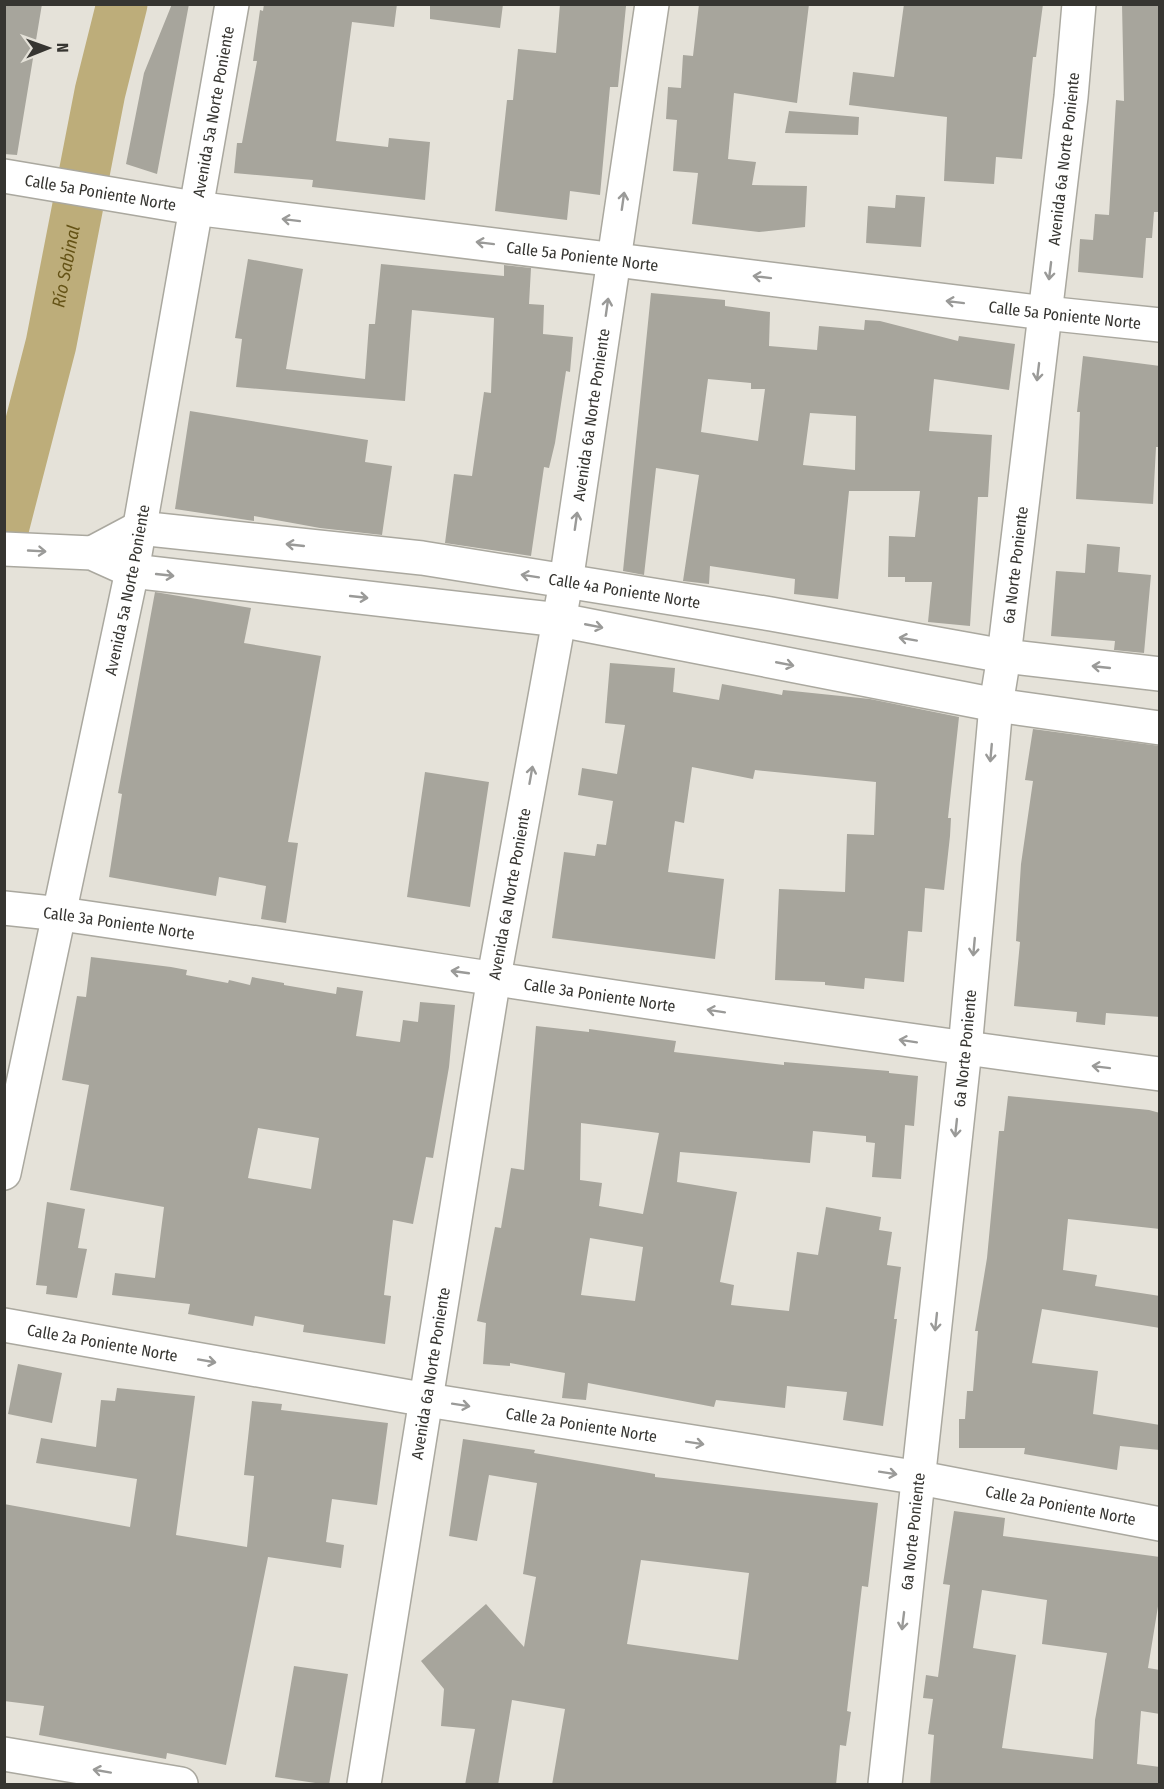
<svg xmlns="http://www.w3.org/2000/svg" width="1164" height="1789" font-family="'Fira Sans Condensed',sans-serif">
	<rect width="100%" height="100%" fill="#e5e2d9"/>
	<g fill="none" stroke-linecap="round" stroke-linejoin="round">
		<path stroke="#bdad7a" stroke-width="51" id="s1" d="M4,526L51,344L100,92L122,4"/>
	</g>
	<path fill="#a7a59c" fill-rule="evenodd" d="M4,4H42L17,155L4,154Z
		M172,4H189L157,174L126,164L144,73Z
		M264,4H397L394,27L352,22L336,141L388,147L389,138L430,142L425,200L312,187L313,180L234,173L237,143H242L257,61H253L260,10L263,11Z
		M430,4H503L500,28L430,19Z
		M560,4L626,6L618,87H610L600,195L570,191L567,220L495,211L507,100H513L518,49L556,53Z
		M699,4H809L797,103L734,93L728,159L756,162L752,185L807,186L805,227L759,232L692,224L698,173L673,171L677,120L666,119L668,87L681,88L683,55L693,56Z
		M904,4H1043L1036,57H1033L1022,159L996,157L994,184L944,181L947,117L849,105L853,72L894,77Z
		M1122,4L1160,5V212H1154L1152,238H1146L1143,278L1078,272L1080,239L1093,240L1095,214L1109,215L1116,100L1124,101Z
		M789,111L859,117L858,135L785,133Z
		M896,195L925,197L921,247L866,243L868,206L895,208Z
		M248,259L303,269L286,369L365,379L369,324H375L381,264L504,276V265L531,268L529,304L544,305L543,334L573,337L570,372L566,371L555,443L549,468L544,467L531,556L445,543L454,474L472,476L484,392L491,393L494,318L412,310L405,401L236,387L242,339L235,338Z
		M651,293L725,300V306L770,312L769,346L817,350L819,326L864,330L865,320L880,321L958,341L959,336L1015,344L1009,390L934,379L929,431L992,435L988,497H978L970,626L928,622L932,582H905V577H888L889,536L915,537L920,491H849L838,599L794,594L795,579L710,566L709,584L683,581L699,475L656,468L644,575L623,571ZM708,379L751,383V389H765L758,441L701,432ZM810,413L856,416L855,470L803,465Z
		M1083,356L1160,366V447H1156L1153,504L1076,499L1080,412H1077Z
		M190,411L368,440L365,462L392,466L382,535L320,528L254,516V521L175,509Z
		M1087,544L1120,547L1118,572L1151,575L1144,653L1114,650L1115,641L1051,636L1056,571L1085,573Z
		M155,592L251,608L244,643L321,656L288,842L298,843L286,923L261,919L266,886L219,877L216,896L109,877L122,794L118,793Z
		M610,663L675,668L673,692L719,700L722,684L782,695L783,690L870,699L959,717L948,818H951L950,836L944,890L925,888L922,932L908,931L904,982L865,978L864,989L825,985V982L775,980L779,889L845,892L847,834L874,835L876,782L755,770L753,779L692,767L684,823L675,821L668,872L724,879L715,959L552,938L564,852L595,856L597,844L606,845L613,801L578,795L582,768L617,774L625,725L605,723Z
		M1033,729L1160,746V1017L1106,1013L1105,1025L1076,1022L1077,1012L1014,1006L1020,942L1016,941L1021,864L1033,781L1025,780Z
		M425,772L489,782L470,907L407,897Z
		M91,957L171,967L187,970L186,975L228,983L229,980L250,985L252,977L284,983V985L336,994L337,987L363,991L356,1036L400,1042L403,1020L418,1022L420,1002L455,1005L449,1067L433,1158L426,1157L413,1224L393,1220L384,1295L391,1296L385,1344L303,1332L304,1325L255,1316L253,1326L188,1314L190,1304L112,1295L115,1273L155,1278L164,1207L70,1190L89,1085L62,1080L77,996L86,997ZM258,1128L319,1138L311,1189L248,1178Z
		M536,1026L589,1032V1029L676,1041L674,1052L784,1065V1062L889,1071V1073L918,1076L914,1126L905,1125L901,1179L872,1177L875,1143L866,1142V1136L813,1131L810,1163L680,1152L677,1182L737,1192L720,1282L734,1285L731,1305L789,1311L797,1252L818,1255L826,1207L881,1217L879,1230L892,1232L887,1265L901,1267L894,1319H897L883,1426L843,1420L847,1392L787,1386L785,1408L716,1400L714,1407L588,1383L586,1400L562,1398L565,1373L510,1363V1366L483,1364L486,1323L477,1321L495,1227L501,1228L511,1168L524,1170ZM581,1123L659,1133L643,1214L599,1206L602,1183L580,1180ZM590,1238L643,1247L635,1301L581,1295Z
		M1008,1096L1149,1110L1160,1113V1229L1068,1219L1063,1270L1097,1275L1095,1286L1160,1296V1328L1042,1309L1032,1363L1098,1371L1093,1414L1160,1425V1450L1120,1446L1117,1470L1024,1454L1025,1448H959V1419H965L967,1391H973L978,1331H975L987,1258L999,1131H1004Z
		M47,1202L85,1209L78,1248L87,1249L77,1298L46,1294L47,1286L36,1285Z
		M18,1364L62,1373L52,1423L8,1414Z
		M117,1388L195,1396L176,1535L247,1547L254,1476L244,1475L252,1401L282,1404L281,1410L388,1423L377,1505L332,1499L326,1542L344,1545L341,1568L268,1557L226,1765L167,1753L166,1759L39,1735L44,1706L4,1701V1504L130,1527L137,1479L36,1463L41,1438L96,1447L101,1400L115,1401Z
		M463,1439L535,1450L534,1453L655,1474V1477L878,1503L868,1587L862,1586L847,1711L851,1712L846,1746L840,1745L836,1785H552L565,1709L512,1700L498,1785H465L475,1729L441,1726L444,1689L421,1661L486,1604L524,1647L536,1577L523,1574L537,1483L489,1475L477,1541L449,1536ZM641,1560L749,1573L738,1660L627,1644Z
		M954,1511L1005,1518L1003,1536L1160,1557V1594L1148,1668L1160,1670V1714L1141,1711L1137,1764L1160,1767V1785H930L934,1735L928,1734L933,1699L923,1698L926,1675L938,1677L950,1585L943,1584ZM982,1590L1047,1600L1042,1644L1107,1653L1095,1720L1093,1759L1002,1748L1016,1655L973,1648Z
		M294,1666L348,1674L329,1785L275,1777Z"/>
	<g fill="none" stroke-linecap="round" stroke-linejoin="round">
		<defs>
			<g id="minor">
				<path id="s2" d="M4,176L194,208L1045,313L1160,325"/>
				<path d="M4,549L92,553L132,571L560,620L996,705L1160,728"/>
				<path id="s3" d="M92,553L139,528L422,558L771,614L1004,656L1160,674"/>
				<path id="s4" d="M4,908L61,914C427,967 793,1027 1160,1074"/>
				<path id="s5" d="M4,1325L427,1400L920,1478L1160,1524"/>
				<path id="s6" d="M364,1784L494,977L566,582L652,4"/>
				<path id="s7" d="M885,1784L965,1049L996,705L1004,656L1071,97L1079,4"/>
			</g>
			<g id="major">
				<path id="s8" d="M4,1173L132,571L232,4"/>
				<path d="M4,1754L181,1784"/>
			</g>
		</defs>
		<use href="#minor" stroke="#aaa89f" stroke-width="36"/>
		<use href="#major" stroke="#aaa89f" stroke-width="36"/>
		<use href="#minor" stroke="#fff" stroke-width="33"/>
		<use href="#major" stroke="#fff" stroke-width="33"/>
	</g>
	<defs><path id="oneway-shaft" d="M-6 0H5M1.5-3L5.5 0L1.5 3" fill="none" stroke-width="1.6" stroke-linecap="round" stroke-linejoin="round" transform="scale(1.5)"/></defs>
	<g stroke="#9a9a98">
		<use href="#oneway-shaft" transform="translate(623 201) rotate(-82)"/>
		<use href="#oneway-shaft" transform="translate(291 220) rotate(-173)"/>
		<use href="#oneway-shaft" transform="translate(485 243) rotate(-173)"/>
		<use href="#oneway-shaft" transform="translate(1050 271) rotate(97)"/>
		<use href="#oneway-shaft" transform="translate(762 277) rotate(-173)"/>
		<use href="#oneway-shaft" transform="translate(955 302) rotate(-173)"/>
		<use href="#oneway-shaft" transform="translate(607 307) rotate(-82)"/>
		<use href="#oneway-shaft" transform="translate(1038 372) rotate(97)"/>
		<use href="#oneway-shaft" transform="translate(576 521) rotate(-82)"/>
		<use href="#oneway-shaft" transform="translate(295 545) rotate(-174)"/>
		<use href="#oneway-shaft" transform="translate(37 551) rotate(3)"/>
		<use href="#oneway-shaft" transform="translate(165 575) rotate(6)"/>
		<use href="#oneway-shaft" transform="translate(530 576) rotate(-171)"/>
		<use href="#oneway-shaft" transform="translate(359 597) rotate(6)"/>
		<use href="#oneway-shaft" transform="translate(594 626) rotate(11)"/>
		<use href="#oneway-shaft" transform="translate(908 639) rotate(-170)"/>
		<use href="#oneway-shaft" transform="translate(785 664) rotate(11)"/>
		<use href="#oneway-shaft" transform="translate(1101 667) rotate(-174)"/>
		<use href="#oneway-shaft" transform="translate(991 753) rotate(95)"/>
		<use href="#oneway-shaft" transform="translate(531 775) rotate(-80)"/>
		<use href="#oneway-shaft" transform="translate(974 947) rotate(95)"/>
		<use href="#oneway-shaft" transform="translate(460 972) rotate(-172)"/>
		<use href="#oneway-shaft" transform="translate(716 1011) rotate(-171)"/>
		<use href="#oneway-shaft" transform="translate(908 1041) rotate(-171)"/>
		<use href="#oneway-shaft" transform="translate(1101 1067) rotate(-173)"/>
		<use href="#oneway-shaft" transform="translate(956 1128) rotate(96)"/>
		<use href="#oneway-shaft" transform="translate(936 1322) rotate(96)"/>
		<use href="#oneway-shaft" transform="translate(207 1361) rotate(10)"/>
		<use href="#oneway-shaft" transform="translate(461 1405) rotate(9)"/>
		<use href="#oneway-shaft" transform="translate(695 1443) rotate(9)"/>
		<use href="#oneway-shaft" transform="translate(888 1473) rotate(9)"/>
		<use href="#oneway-shaft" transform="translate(903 1621) rotate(97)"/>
		<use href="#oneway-shaft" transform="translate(102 1771) rotate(-170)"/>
	</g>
	<g text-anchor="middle" stroke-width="6" stroke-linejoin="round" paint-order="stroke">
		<g font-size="16" fill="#363531" stroke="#e5e2d9">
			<text dy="6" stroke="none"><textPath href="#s8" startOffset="1082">Avenida 5a Norte Poniente</textPath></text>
			<text dy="6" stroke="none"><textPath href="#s7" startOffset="1635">Avenida 6a Norte Poniente</textPath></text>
			<text dy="6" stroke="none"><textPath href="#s2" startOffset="98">Calle 5a Poniente Norte</textPath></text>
			<text dy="6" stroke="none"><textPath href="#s2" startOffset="584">Calle 5a Poniente Norte</textPath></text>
			<text dy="6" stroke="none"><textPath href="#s2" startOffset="1070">Calle 5a Poniente Norte</textPath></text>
			<text dy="6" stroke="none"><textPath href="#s6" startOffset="1388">Avenida 6a Norte Poniente</textPath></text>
			<text dy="6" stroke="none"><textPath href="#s7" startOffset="1226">6a Norte Poniente</textPath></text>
			<text dy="6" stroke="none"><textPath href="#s8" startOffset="596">Avenida 5a Norte Poniente</textPath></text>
			<text dy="6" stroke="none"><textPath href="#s3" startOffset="543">Calle 4a Poniente Norte</textPath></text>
			<text dy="6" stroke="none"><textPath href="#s6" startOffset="902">Avenida 6a Norte Poniente</textPath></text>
			<text dy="6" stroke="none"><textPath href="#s4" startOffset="116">Calle 3a Poniente Norte</textPath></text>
			<text dy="6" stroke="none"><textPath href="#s4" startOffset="602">Calle 3a Poniente Norte</textPath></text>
			<text dy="6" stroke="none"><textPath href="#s7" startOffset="740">6a Norte Poniente</textPath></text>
			<text dy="6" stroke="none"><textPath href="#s5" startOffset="100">Calle 2a Poniente Norte</textPath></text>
			<text dy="6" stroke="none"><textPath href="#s6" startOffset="416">Avenida 6a Norte Poniente</textPath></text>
			<text dy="6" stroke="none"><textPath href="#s5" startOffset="586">Calle 2a Poniente Norte</textPath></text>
			<text dy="6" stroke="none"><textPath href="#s5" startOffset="1072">Calle 2a Poniente Norte</textPath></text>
			<text dy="6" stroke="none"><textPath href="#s7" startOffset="254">6a Norte Poniente</textPath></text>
		</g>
		<g font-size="18" font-style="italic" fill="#645215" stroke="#e5e2d9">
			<text dy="6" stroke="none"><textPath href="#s1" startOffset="267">Río Sabinal</textPath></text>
		</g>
	</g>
	<rect width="1164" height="1789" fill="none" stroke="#363531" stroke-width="12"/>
	<g transform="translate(48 48) rotate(89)" stroke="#e5e2d9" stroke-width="4.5" paint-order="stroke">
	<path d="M0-4.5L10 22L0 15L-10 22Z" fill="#363531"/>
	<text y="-9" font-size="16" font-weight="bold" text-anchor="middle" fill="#363531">N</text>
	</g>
</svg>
